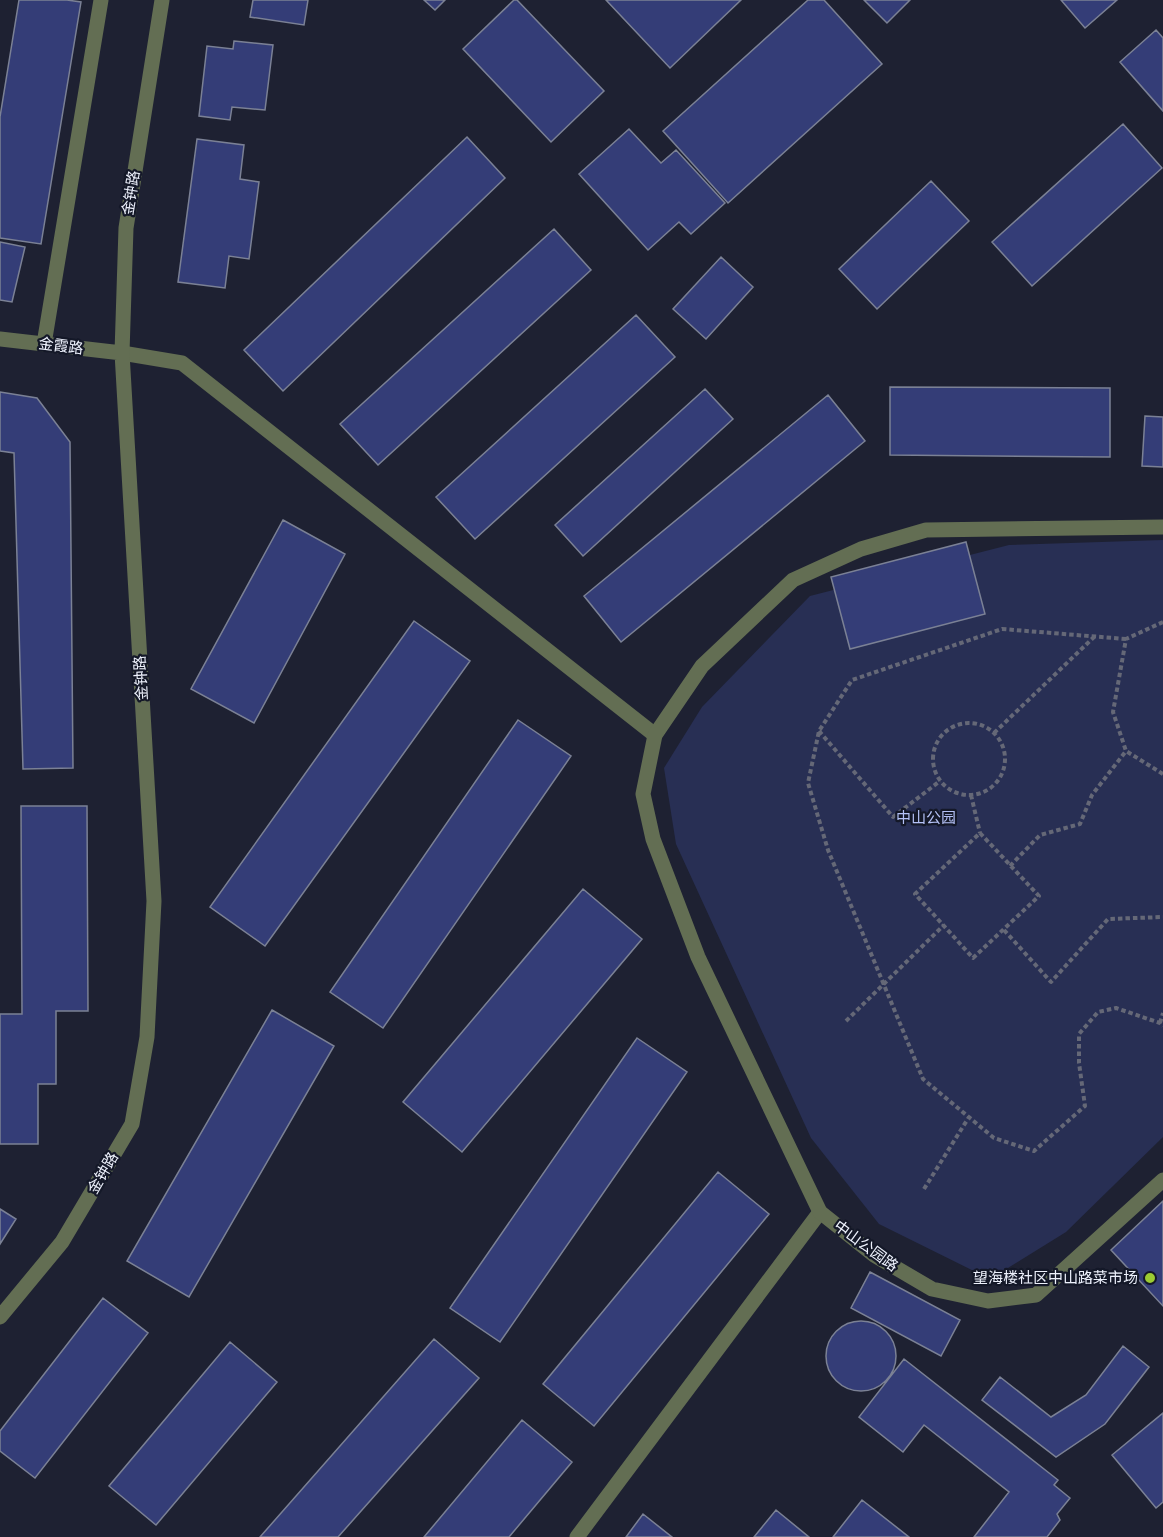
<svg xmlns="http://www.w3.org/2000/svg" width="1163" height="1537" font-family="Ubuntu,'Noto Sans SC',sans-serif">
	<rect width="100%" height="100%" fill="#1e2132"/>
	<path fill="#282f54" d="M1163,540V1137L1066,1232L990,1279L879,1224L811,1138L676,844L664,768L702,707L810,596L1009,545Z"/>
	<path fill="#343d77" stroke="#7b8195" stroke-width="1.5" d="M19,0H67L81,2L41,244L0,238V117Z
		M253,0H308L304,25L250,17Z
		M424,0H445L435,10Z
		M514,0H517L604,91L551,142L463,49Z
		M606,0H741L670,68Z
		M808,0H824L882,64L728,203L663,131Z
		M864,0H910L887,23Z
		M1061,0H1117L1085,28Z
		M1156,30L1163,38V111L1120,62Z
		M234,41L273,45L265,110L232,107L230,120L199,116L207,46L233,49Z
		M1123,124L1162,168L1032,286L992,242Z
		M629,129L661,163L676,150L725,203L691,234L679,222L648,250L579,174Z
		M467,137L505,178L283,391L244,350Z
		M197,139L244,145L240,179L259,182L249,259L229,256L225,288L178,282Z
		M931,181L969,221L877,309L839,269Z
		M554,229L591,270L378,465L340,424Z
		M0,242L25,247L12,302L0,300Z
		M721,257L753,287L706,339L673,309Z
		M636,315L675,357L475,539L436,497Z
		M890,387L1110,388V457L890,455Z
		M705,389L733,419L583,556L555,525Z
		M0,392L37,398L70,442L73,768L23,769L14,453L0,451Z
		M828,395L865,441L621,642L584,596Z
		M1145,416L1163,417V467L1142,466Z
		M283,520L345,554L254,723L191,689Z
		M966,542L985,614L850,649L831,577Z
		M414,621L470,661L265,946L210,907Z
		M518,720L571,756L383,1028L330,992Z
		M21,806H87L88,1011H56V1084H38V1144H0V1014H22Z
		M583,889L642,939L462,1152L403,1102Z
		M272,1010L334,1046L189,1297L127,1261Z
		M637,1038L687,1072L500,1342L450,1308Z
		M718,1172L769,1214L594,1426L543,1384Z
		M1163,1201V1306L1111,1250Z
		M0,1209L16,1219L0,1244Z
		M870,1272L960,1320L941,1356L851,1308Z
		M103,1298L148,1333L35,1478L0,1451V1431Z
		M826 1356a35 35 0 1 1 70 0a35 35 0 1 1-70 0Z
		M434,1339L479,1378L338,1537H260Z
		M230,1342L277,1382L156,1525L109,1486Z
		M1123,1346L1149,1367L1105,1424L1056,1457L982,1400L1000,1377L1051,1417L1086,1395Z
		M904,1359L1058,1480L1054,1485L1070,1498L1057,1514L1060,1520L1047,1537H974L1009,1492L924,1425L903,1452L859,1417Z
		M1163,1413V1502L1156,1508L1112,1455Z
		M522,1420L572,1462L509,1537H424Z
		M862,1500L909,1537H833Z
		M776,1510L809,1537H754Z
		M643,1514L672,1537H626Z"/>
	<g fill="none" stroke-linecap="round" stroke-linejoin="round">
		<path stroke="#656877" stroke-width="4" stroke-dasharray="4.5 3" stroke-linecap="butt" d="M1163,622L1126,639L1113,712L1126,751L1163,774
			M1126,639L1002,629L852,680L819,731L808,783L828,850L923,1079L994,1138L1034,1151L1085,1106L1079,1063V1034L1098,1012L1116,1008L1160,1023L1163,1026
			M933 759a36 36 0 1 1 72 0a36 36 0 1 1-72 0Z
			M819,731L893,817L940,781
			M994,733L1094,637
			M971,795L980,833
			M980,833L1039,896L973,958L915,894Z
			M1010,866L1040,835L1080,824L1092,795L1126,751
			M1004,930L1051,982L1108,919L1163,917
			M846,1021L944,925
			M1160,1023L1163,1013
			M924,1189L969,1117"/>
		<path stroke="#636e53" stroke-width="15" d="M44,344L101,0"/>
		<path stroke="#636e53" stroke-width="15" d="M122,353L182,363L655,735
			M577,1537L820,1212"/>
		<path stroke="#636e53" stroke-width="15" d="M0,339L122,353
			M1163,527L926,530L861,549L793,580L702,666L655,735L643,794L653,839L698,957L820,1212L874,1255L932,1289L988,1301L1036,1295L1163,1180
			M0,1317L62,1242L132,1124L147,1037L154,901L122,353L126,228L162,0"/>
	</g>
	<circle fill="#9bcb33" stroke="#141828" stroke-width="2" cx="1150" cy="1278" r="6"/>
	<g text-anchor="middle" stroke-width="4.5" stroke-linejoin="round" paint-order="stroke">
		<g font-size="15" fill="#edf1fc" stroke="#141828">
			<text transform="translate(131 193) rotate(-81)" y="5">金钟路</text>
			<text transform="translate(61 346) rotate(7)" y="5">金霞路</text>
			<text transform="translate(141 678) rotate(-93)" y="5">金钟路</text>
			<text transform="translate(103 1173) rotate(-60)" y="5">金钟路</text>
			<text transform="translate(866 1246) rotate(36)" y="5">中山公园路</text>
		</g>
		<g font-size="15" fill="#b4c1f6" stroke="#141828">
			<text x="926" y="823">中山公园</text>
		</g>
		<g font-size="15" fill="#edf1fc" stroke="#141828" text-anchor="end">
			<text x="1138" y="1283">望海楼社区中山路菜市场</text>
		</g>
	</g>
</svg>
